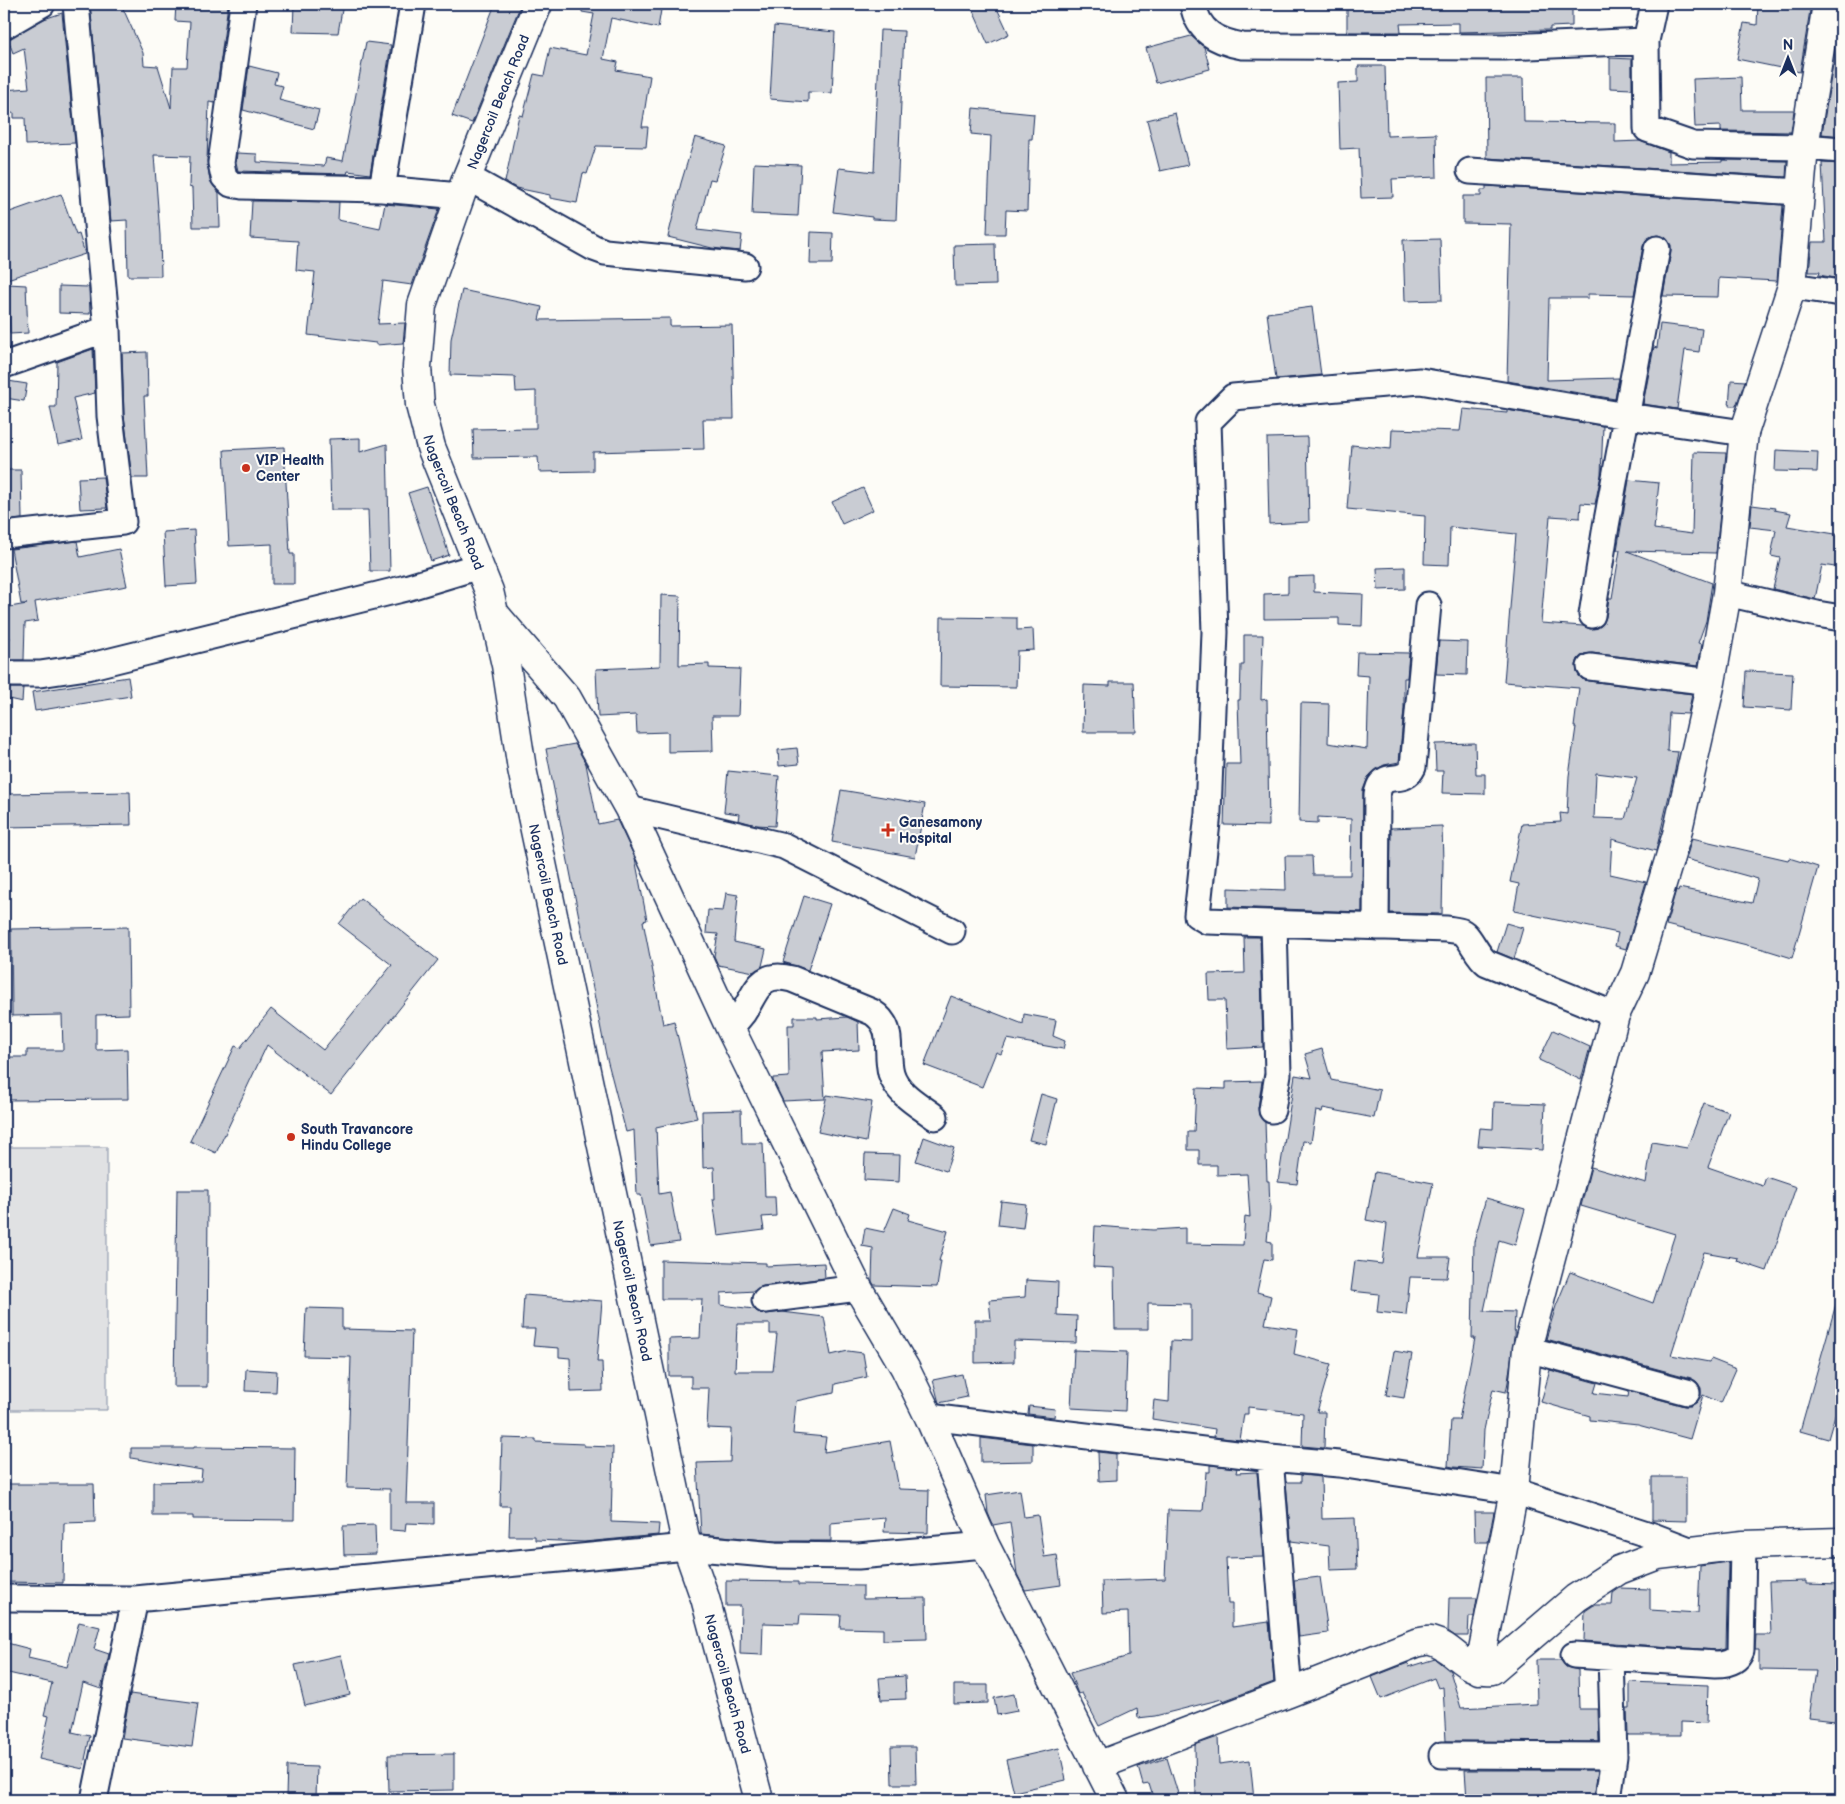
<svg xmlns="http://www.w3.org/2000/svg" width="1845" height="1804" font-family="'Balsamiq Sans',sans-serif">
	<rect width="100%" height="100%" fill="#fdfcf7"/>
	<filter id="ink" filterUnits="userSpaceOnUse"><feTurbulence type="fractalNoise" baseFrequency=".02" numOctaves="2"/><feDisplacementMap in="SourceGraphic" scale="10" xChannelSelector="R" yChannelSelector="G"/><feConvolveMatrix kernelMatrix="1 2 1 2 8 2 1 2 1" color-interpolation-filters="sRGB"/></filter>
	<g filter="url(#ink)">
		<path fill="#e0e1e3" stroke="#7e88a0" d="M4,1147H107V1410H4Z"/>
		<path fill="#c9ccd3" stroke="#1b2f5e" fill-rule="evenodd" d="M90,4H121L143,53L144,65L158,66L171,108L173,67H187L190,22L175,21L176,4H228L215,103L209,102L207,161L210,181L219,193L220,227H193L192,188L189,187L190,156L154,155L160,235L161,276H128L127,220L111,221Z
			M294,4H343L338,33L293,32Z
			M495,4H521L472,123L452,116Z
			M582,4H662L658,28L611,18L603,59L618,62L616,70L650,76L642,127H648L646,147L596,146L587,174L583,173L577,203L550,198V195L516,188L505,182L519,115L523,116L534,74L544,76L550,48L586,55L594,14L582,12Z
			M970,4H995L1009,34L988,44Z
			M1347,4H1572V26L1550,27V30L1459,32V23L1400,24L1401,32H1347Z
			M1758,4H1811L1800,72L1737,59L1744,23L1757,25Z
			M62,13L75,143L26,145L25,118H14V113L4,114V90L29,88L24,48L13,53L8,39L44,19Z
			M774,26L835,32L832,93L808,92V102L770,99Z
			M880,30L904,31L896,220L872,219V217L833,212L839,168L874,172Z
			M1191,36L1204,47L1210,69L1156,83L1146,48Z
			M366,42L391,45L370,174L348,171L347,174L238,171L236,162L237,153L257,154V162L324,166L326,158L343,161Z
			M1836,45L1841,46V136L1822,134Z
			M1610,58L1632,59V89L1610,88Z
			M249,66L277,73L274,84L283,86L279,100L319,110L314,129L243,110Z
			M1358,66H1385L1387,136L1436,134L1437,177L1392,179L1393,197L1361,198L1359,148L1340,149L1338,83L1358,82Z
			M1741,77L1742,110H1794L1791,132L1721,131V126L1695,127L1693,79Z
			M1486,78H1523L1524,122L1615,123V142L1640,141L1669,152V163L1722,162V160L1787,161L1786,177L1487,158Z
			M973,108L1034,114L1032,139H1029L1027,211L1006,210L1005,234H987L991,136L971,134Z
			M1175,113L1188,165L1160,171L1147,120Z
			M695,137L726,146L715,180L710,179L697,230L742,235L740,251L712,248L668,237L681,183Z
			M754,163L801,165L798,216L752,214Z
			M1822,163L1841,164V279L1819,275L1820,272H1809L1812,242H1826Z
			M1486,186L1783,205L1777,281L1719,278L1718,297L1663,296L1671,252V245L1666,238L1659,235L1652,236L1646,240L1643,246L1634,295L1588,294V298H1549L1547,380L1619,378L1615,399L1507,381L1511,224L1463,223V196H1481V190H1486Z
			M61,194L76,235L79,234L85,254L4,280V214Z
			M252,201L339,202L338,220L380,229L385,204L439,209L412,285L383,281L378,324L405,323L403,343L376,345V343L308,335L315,272L296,270L298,241L250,238Z
			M811,232L833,233L832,264H810Z
			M1440,239L1442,300L1405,301L1403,240Z
			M995,244L996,285L955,286L954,245Z
			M8,284L26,285L28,333L10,334Z
			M59,286L89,287L90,314L59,313Z
			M462,290L542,307L539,320L670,318V326L732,325L734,419H703L704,449L593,452V471L539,472L538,457L474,458L473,429L536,428V391L516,392L515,377L450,375L451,339Z
			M1312,307L1321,375L1276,379L1267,313Z
			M1660,324L1702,329L1699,352L1685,350L1677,409L1643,404L1654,347L1657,348Z
			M93,349L95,393L73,398L82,440L58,445L50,407H56L57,362Z
			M147,352L148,396H144L148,478H132L124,415L122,353Z
			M1731,380L1745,381L1736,406H1729Z
			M8,381L27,384L24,401L5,398Z
			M1463,409L1507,413V410L1603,426L1601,475L1595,504L1581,503L1580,518L1550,516L1541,623L1583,626L1590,629L1598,628L1603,624L1606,617L1609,598H1612L1620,550H1617L1629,480L1659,483L1654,529L1692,534L1694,452L1726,453L1716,553L1627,551L1712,583L1706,621L1698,643L1702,644L1698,666L1592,653L1584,654L1578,659L1576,665L1577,673L1582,679L1588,681L1692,694L1688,714L1669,713L1667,751L1678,752L1675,770L1656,851L1612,839L1610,874L1646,882L1626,949L1615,946L1618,933L1514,911L1519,884L1510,882L1522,824L1561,822L1560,813L1567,814L1569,776L1576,727H1574L1579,688L1504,682L1516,534L1450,527L1449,565L1424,564L1425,516L1347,509L1352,445L1391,449L1392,429L1460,431ZM1596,773L1637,778L1625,819L1594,818Z
			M1307,437L1309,522L1269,524L1267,438Z
			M360,438V452L387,444L390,571H370L368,510H331L329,439Z
			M284,447L290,554H294V584H272V544L229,546L224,450Z
			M1776,450L1818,452L1817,472L1775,471Z
			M4,470H21L22,519L4,521Z
			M103,477L107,508L80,509L78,478Z
			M427,487L449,555L431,561L408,493Z
			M863,488L873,510L842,524L832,502Z
			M1752,505L1775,508L1774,510L1791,513L1787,526L1841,535V568L1822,565L1815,599L1773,589L1780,558L1771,556L1776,530L1750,527Z
			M194,530L197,584L166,586L163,532Z
			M77,541L80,557L119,549L127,586L35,602L38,621L25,623L24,660H4V639H10L4,608L27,604H21L11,549Z
			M1405,567V589L1378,590L1377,568Z
			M1314,576V592L1363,594L1362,626L1339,625V618L1264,619V594L1288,593V577Z
			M661,595L680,596L679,665L709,664V668L740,669L738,716H712L713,751L668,752V732L637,733L636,715L598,717L596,669L660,666Z
			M941,617L1017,618V630L1033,629L1034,650L1017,651L1016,687L940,686Z
			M1244,635H1263L1261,700L1267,699L1269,826L1224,825L1226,764H1240L1238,700H1240L1241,665H1244Z
			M1439,641L1468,642L1467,675L1436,674Z
			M1357,652L1409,653L1407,678H1404V709L1399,762L1384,765L1377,769L1368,777L1363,790L1362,912L1228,907V888L1286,890L1285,856H1312L1313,875H1350L1351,819L1318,817V823L1299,822L1301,703L1329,704L1328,743L1367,749L1369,676L1356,675Z
			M1746,671L1793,673L1791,710L1744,707Z
			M128,677L131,696L35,711L32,692Z
			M1110,682H1134L1136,732H1083L1084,685L1110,686Z
			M4,688H23L22,702L4,698Z
			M1475,743L1476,774H1485V794L1442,793L1443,771H1436L1435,744Z
			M575,744L586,764L598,824L617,820L635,858L647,920L643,921L663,1024L674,1021L697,1118L656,1127L659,1194L670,1192L679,1242L651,1246L641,1195H637L634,1130L626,1132L606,1055L546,749Z
			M797,748L799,764L779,766L778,750Z
			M728,771L779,776L775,826L756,825L738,820L739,814L724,812Z
			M841,790L925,804L915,857L832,842Z
			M130,792L131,825L4,827V794Z
			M1442,826L1443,862L1442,914L1390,913L1391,828Z
			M1692,838L1788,860L1789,858L1818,867L1792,958L1763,949L1666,925L1676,890L1678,891L1679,888L1752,903L1758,879L1686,859Z
			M726,893L738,895L734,942L766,949L762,966L754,972L718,965L714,956L718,934L706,933L708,910L723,911Z
			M804,896L830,904L808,970L783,962Z
			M360,898L438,960L331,1095L267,1045L216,1153L190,1141L235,1046L240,1048L271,1009L323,1050L392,965L339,924Z
			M1506,923L1523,928L1514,959L1497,952Z
			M128,927L129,1014L96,1015V1050L127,1049L128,1099L4,1100V1057H27V1050H63L62,1015L12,1016L11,929Z
			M1244,937H1260L1263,1047L1227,1049L1225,1000H1209L1208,974L1245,973Z
			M951,996L1023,1024L1024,1014L1056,1020L1053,1036L1065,1041L1063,1049L1007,1039L1001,1054L996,1052L982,1087L924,1065Z
			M794,1017H817V1019L847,1017L858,1022L859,1050L822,1052L825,1099L783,1101L773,1081V1078L789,1077L788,1025H794Z
			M1553,1030L1590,1047L1581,1080L1539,1060Z
			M1322,1049L1331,1080L1380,1090L1374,1118L1323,1108L1322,1112L1316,1111L1311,1142L1303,1141L1297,1184L1278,1182L1295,1075L1312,1078L1305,1054Z
			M1262,1081L1258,1108L1259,1115L1265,1122L1267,1181H1269L1270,1210L1267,1241L1272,1242V1260L1264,1259L1257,1292L1271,1296L1265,1324L1298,1329L1294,1354L1331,1364L1317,1412H1325L1324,1448L1302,1446L1303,1413L1248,1407V1414H1244L1240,1440L1214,1437L1215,1429L1152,1419L1154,1400L1169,1402L1171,1341L1191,1342V1304L1148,1303V1329H1115L1114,1268L1093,1267L1095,1226L1153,1230L1185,1228V1244L1243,1245L1245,1216L1250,1217L1247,1174L1217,1175V1165H1199V1150H1188V1132H1194L1196,1088L1226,1089V1082Z
			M1041,1094L1057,1099L1046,1144L1029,1140Z
			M827,1095L872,1102L866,1142L818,1132Z
			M1494,1102L1545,1104L1543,1150L1478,1146L1480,1128L1493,1129Z
			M1704,1103L1729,1112L1708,1167L1763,1186L1766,1177L1796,1187L1767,1271L1737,1261L1738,1258L1704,1252L1671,1355L1709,1362L1711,1359L1736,1369L1721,1403L1703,1395L1690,1439L1638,1425L1590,1420V1416L1541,1402L1550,1370L1597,1383L1594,1393L1628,1397L1629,1391L1684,1406H1691L1697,1402L1701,1396V1388L1697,1382L1691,1378L1546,1339L1556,1306L1570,1272L1653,1303L1675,1234L1581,1206L1591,1167L1646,1183L1652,1142L1687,1148Z
			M741,1110L742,1143H763L765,1197H775L776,1216L762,1217L764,1230L718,1236L713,1199H715L714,1167L703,1168L702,1111Z
			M924,1137L954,1148L946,1171L916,1161Z
			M865,1154L900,1155L899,1182L864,1180Z
			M1375,1172L1433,1183L1418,1257H1450L1447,1278L1410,1277L1406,1315L1377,1312L1379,1294L1351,1291L1355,1261L1382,1264L1387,1224L1366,1220Z
			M177,1190H208L207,1387H174Z
			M1486,1198L1525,1209L1515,1245L1499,1240L1484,1311L1515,1312L1514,1338L1508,1382L1506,1392L1493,1389L1484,1430L1482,1469L1453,1467L1448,1466L1451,1420H1459L1475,1338H1472L1474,1242Z
			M1001,1201L1026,1204L1023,1228L998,1225Z
			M894,1208L910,1214L908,1220L948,1231L939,1261H941L937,1287L874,1285L872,1281L873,1248L862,1246L865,1228L884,1232Z
			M661,1260L766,1263V1266L824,1263L825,1278L763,1286L755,1291L721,1293V1305L754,1309L759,1313L766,1314L782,1312L824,1317L831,1355L848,1351L863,1353L867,1377L835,1384L834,1393L796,1401L793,1434L826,1437L824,1452L890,1441L899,1489L929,1490L928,1533L884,1532L885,1518L831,1523V1541H776L701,1534L697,1463L730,1462L731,1429L707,1428L709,1388H691V1376H669V1339L700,1338L702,1299H661ZM737,1324H770V1334H777L773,1371H735Z
			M1026,1280L1058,1282L1057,1315L1077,1316L1076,1343L1014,1341V1362L975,1363V1320H991L989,1300L1025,1297Z
			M524,1295L602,1301L597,1362H602L603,1391L571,1392L570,1358L559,1357V1348L533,1346L535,1329H522Z
			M1836,1304L1841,1305V1394L1828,1439L1800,1431Z
			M306,1308L342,1309V1329L412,1331L406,1503H434V1524L406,1523L405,1531L390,1530V1489L347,1488L351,1357L304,1356Z
			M1074,1350L1127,1352L1125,1411L1071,1408Z
			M1394,1351L1412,1354L1404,1398L1386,1395Z
			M246,1369L277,1371L276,1392L245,1391Z
			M962,1374L967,1397L939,1403L933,1380Z
			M1029,1406L1055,1409L1054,1417L1028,1414Z
			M502,1438L536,1439V1442L584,1444V1446L613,1447L611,1522L659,1524L658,1535L584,1542L535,1540V1536H509L510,1506H500Z
			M981,1438L1033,1444V1461L981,1462Z
			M194,1447L295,1448L294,1520L193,1519V1516H153V1482L201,1481L202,1470L131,1458V1448H194Z
			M1098,1452L1116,1454V1480L1099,1481Z
			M1210,1465L1237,1468L1236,1473L1257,1472L1264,1557L1226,1558L1228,1604H1232V1627L1269,1622L1274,1682L1223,1701L1222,1699L1155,1716L1138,1718L1137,1708L1099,1726L1082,1693L1078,1694L1070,1673L1129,1656L1128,1612L1103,1613L1102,1581L1165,1579L1168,1510L1203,1511L1206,1472H1210Z
			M1301,1475L1321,1477L1322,1519L1355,1518L1357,1569L1330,1570L1329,1546L1291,1541L1286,1482H1301Z
			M1652,1477H1686V1521L1652,1520Z
			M4,1484H94L95,1522L64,1523L63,1583L4,1582Z
			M1020,1490L1024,1517L1038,1515L1044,1557L1057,1555L1061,1585L1025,1590L1017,1574L1010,1522L993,1525L988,1513L986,1495Z
			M1474,1512H1494L1488,1542H1475Z
			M375,1525L376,1554L344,1555L343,1526Z
			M1728,1562L1726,1648L1716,1650L1584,1641L1585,1611L1594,1605H1612L1613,1593L1620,1588L1650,1589V1610L1698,1613L1700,1566Z
			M1320,1577L1328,1633L1299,1637L1294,1580Z
			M726,1581L798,1582V1585L863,1586V1599L926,1598L927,1639L883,1640V1629L840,1628L841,1615L800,1614L799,1624L763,1623L762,1655L740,1654L741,1606H726Z
			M1806,1581V1584L1841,1585V1678L1835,1721L1809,1718L1816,1671L1759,1670V1650H1755L1756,1635H1771L1769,1582Z
			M1449,1598H1477L1474,1617H1469L1468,1636H1455L1448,1631Z
			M79,1622L100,1627L94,1649L109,1654L101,1689L83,1683L72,1732L90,1736L83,1769L39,1759L49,1716L44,1715L52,1683L4,1672V1658L7,1643L30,1649L28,1658L67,1667Z
			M341,1655L350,1695L305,1706L295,1665Z
			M1435,1659L1450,1671L1461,1708L1537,1704L1536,1660H1561L1566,1667L1578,1670L1579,1709H1598L1599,1742L1446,1741L1443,1687L1438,1688L1434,1678L1381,1699L1372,1677L1408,1663L1409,1667Z
			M905,1676L906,1699L881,1700L879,1678Z
			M1630,1682L1708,1685L1707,1723L1681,1722V1735H1628L1627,1708H1630Z
			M954,1685H988V1703L954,1704Z
			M130,1694L198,1703L192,1747L122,1738Z
			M1014,1694L1017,1711L997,1715L994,1698Z
			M1218,1737L1219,1764L1250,1760L1254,1800H1196L1195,1745Z
			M891,1747H915L916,1784H892Z
			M1059,1748L1066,1780L1014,1792L1006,1760Z
			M454,1754V1790L389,1791L388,1755Z
			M1167,1758L1180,1800H1154L1149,1784L1143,1785L1138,1767Z
			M287,1766L317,1767L316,1797L286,1796Z
			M1465,1770H1598L1594,1800H1467Z"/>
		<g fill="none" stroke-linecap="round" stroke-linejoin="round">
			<defs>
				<path id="minor" d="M243,4L221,163L224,177L231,184L242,186L382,189L460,196
					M1193,4C1198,32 1216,41 1242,46L1505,47L1646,41
					M1654,4L1646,41L1647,129L1693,145L1804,147L1841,150
					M4,26L42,4
					M1470,171L1799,192
					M467,177L594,248L605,252L745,266
					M382,189L413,4
					M1792,286L1841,293
					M4,365L107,329L76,4
					M4,535L123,522L110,416L107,329
					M1727,593L1817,614L1841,618
					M1592,615L1606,526L1657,249
					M1590,667L1711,682
					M4,674H40L87,667L406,588L479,566
					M629,809L784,846L952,931
					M1376,927L1377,794C1378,791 1379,785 1382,783C1391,773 1405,784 1413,767L1428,605
					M1615,1015L1487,963C1477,956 1470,936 1462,932C1458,930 1452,930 1447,929L1207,921L1197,915L1208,813L1215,632L1208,422L1233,397L1420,381L1627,416L1744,433
					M730,1028C735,1023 739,1018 743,1013C757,991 760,970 792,979L872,1012C896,1027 885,1050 891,1073C897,1094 919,1105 935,1117
					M1272,1110L1278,1074L1274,924
					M765,1300L858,1288
					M1527,1349L1687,1392
					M929,1417L1270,1458L1339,1464L1514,1491L1653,1536L1692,1551
					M1270,1458L1289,1693
					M4,1598L135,1599L687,1547L775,1555L858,1556L985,1545
					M1574,1655L1716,1664C1726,1664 1737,1662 1741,1651L1743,1545
					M1442,1755L1614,1756
					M94,1800L135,1599
					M1608,1800L1614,1756L1611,1657"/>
				<path id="tertiary" d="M495,614L567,698L629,809L730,1028L858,1288L905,1368L929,1417L985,1545L1115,1800
					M1479,1670L1514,1491L1527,1349L1615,1015L1635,973L1677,834L1711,682L1727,593L1744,433L1792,286L1804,147L1827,4
					M1097,1766L1289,1693L1416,1643C1421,1642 1427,1640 1431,1641C1455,1647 1464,1673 1492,1670L1576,1598L1619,1570L1658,1555L1743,1545L1841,1542"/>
				<g id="secondary">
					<path id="s1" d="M538,4L467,177L422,305L417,367L420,405L431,447L489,591L506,665L522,769L687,1547L705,1598L759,1800"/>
				</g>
			</defs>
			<use href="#minor" stroke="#1b2f5e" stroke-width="29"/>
			<use href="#tertiary" stroke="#1b2f5e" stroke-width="31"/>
			<use href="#secondary" stroke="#1b2f5e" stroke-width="31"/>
			<use href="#minor" stroke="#fdfcf7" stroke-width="25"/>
			<use href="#tertiary" stroke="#fdfcf7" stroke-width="28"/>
			<use href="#secondary" stroke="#fdfcf7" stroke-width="28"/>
		</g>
	</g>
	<g fill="#c8321e" stroke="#fdfcf7" stroke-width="2">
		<circle cx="246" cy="468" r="5"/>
		<path d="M885.5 822.5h5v5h5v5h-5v5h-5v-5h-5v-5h5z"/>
		<circle cx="291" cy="1137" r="5"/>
	</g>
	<g text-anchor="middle" stroke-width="4" stroke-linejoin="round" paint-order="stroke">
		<g font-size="14" fill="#1b2f5e" stroke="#fdfcf7">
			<text transform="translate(498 102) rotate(-68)" y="5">Nagercoil Beach Road</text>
			<text dy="5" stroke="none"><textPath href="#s1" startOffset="526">Nagercoil Beach Road</textPath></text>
			<text dy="5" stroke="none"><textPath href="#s1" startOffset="931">Nagercoil Beach Road</textPath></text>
			<text dy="5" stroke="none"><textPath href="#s1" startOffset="1336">Nagercoil Beach Road</textPath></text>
			<text dy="5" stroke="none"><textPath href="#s1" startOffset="1741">Nagercoil Beach Road</textPath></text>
		</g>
		<g font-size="14" font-weight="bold" fill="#1b2f5e" stroke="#fdfcf7" text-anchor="start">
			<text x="256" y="465">VIP Health<tspan x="256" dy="16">Center</tspan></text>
			<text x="899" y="827">Ganesamony<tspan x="899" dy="16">Hospital</tspan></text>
			<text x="301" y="1134">South Travancore<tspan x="301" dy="16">Hindu College</tspan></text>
		</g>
	</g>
	<rect width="1845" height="1804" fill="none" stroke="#fdfcf7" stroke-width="20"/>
	<rect x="10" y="10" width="1825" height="1784" fill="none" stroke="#1b2f5e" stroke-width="2" filter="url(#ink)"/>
	<g transform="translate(1788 58)" stroke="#fdfcf7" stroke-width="4" paint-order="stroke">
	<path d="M0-4L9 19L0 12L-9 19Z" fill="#1b2f5e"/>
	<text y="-8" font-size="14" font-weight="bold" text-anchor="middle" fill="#1b2f5e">N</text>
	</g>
</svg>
